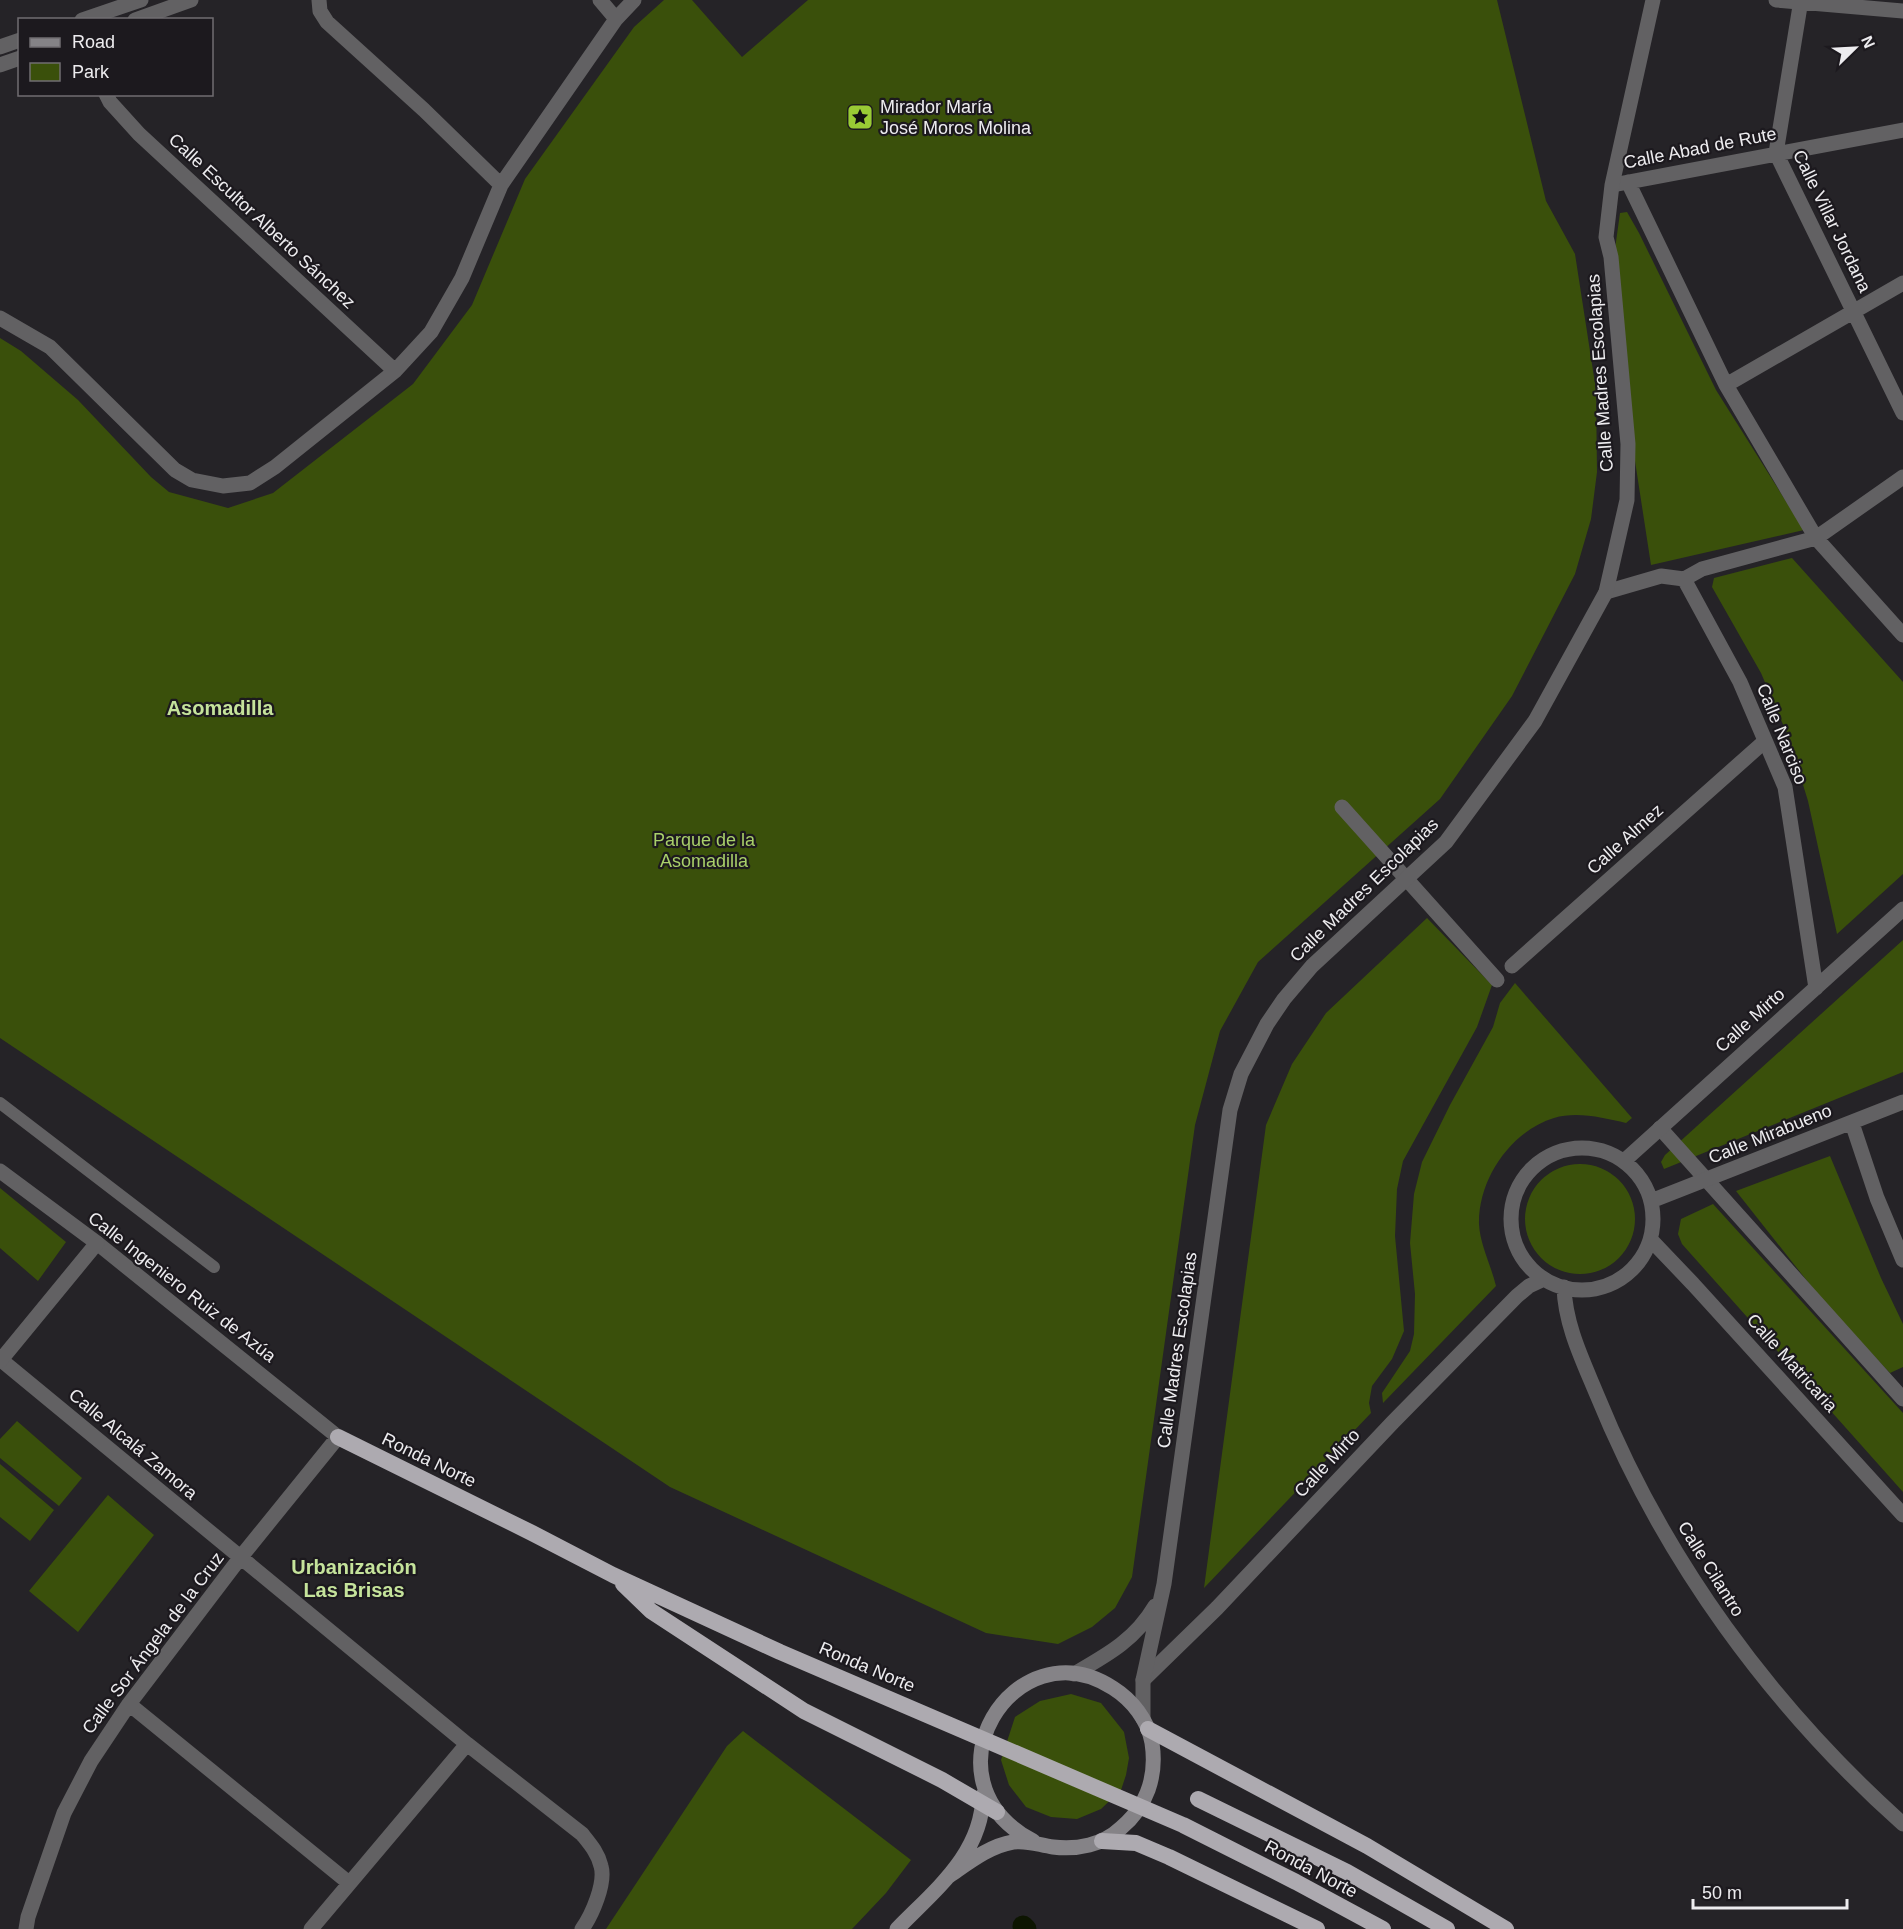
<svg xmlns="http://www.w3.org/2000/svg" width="1903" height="1929" font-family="Arial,sans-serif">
	<rect width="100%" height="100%" fill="#252327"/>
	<path fill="#3a500b" d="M664,0H692L742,57L808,0H1497L1546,201L1575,254L1596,390L1597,472L1591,519L1575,574L1512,696L1440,799L1258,962L1220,1031L1195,1125L1132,1577L1115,1608L1092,1627L1058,1644L986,1633L670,1487L0,1038V338L21,351L78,400L151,477L169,492L228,508L273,493L413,384L472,305L525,179L634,27Z
		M1627,212L1639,233L1716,390L1804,530L1651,565L1633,448L1615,249L1620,213Z
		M1792,558L1903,682V874L1837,934L1808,801L1788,736L1761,673L1712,587L1714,578Z
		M1427,918L1492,985L1477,1027L1403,1161L1397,1189L1395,1236L1404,1331L1392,1359L1372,1386L1369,1403L1371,1413L1204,1588L1266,1125L1292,1064L1326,1013Z
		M1903,940V1072L1664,1169L1661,1162L1665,1155Z
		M1515,983L1632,1118L1626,1123C1604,1118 1577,1111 1554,1118C1511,1131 1478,1179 1479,1224C1480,1245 1491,1265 1496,1286L1383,1403L1382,1393L1410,1351L1414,1334L1415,1294L1410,1243L1414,1194L1422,1162L1450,1105L1493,1027L1500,1003Z
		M1830,1156L1881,1278L1903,1324V1367L1890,1373L1823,1301L1736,1191Z
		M1525 1219a55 55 0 1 1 110 0a55 55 0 1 1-110 0Z
		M0,1188L66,1242L38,1281L0,1248Z
		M1713,1204L1903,1413V1492L1682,1244L1678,1234L1681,1219Z
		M17,1421L82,1478L59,1506L0,1458V1439Z
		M0,1464L54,1510L30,1541L0,1517Z
		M108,1495L154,1535L78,1632L29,1591Z
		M1071,1694L1101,1703L1124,1732L1129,1758L1126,1775L1121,1790L1101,1809L1077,1819L1051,1817L1026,1807L1009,1785L1001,1760L1015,1717L1040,1701Z
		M743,1731L911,1860L886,1893L852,1929H606L727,1746Z"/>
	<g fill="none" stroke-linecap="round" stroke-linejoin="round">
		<path stroke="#0d1501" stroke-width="21" d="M1023,1926L1026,1929"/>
		<path stroke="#626163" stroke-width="12" d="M0,1103L214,1267"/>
		<path stroke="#626163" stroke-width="15" d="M1342,807L1497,980
			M1512,966L1765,741
			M1660,1128L1903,1399"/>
		<path stroke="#626163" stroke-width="15" d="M319,0L320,11L327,22L424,110L501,185
			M600,0L616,19
			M1776,0L1903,11
			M1801,0L1776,153L1903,413
			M106,94L110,102L139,134L395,371
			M1628,182L1726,385L1816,538L1903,635
			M1618,184L1903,130
			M0,318L50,347L175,470L192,480L223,486L250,483L275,467L395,371L431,332L462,278L501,185L616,19L634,0
			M1726,385L1903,283
			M1684,579L1740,682L1785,787L1816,988
			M1606,592L1661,576L1684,579L1702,569L1816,538L1903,477
			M1852,1123L1877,1198L1903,1260
			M1511 1219a71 71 0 1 1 142 0a71 71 0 1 1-142 0Z
			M1624,1161L1903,909
			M1651,1201L1903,1102
			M1651,1240L1693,1284L1903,1515
			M1564,1287C1565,1325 1583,1361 1597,1395C1664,1560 1771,1706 1903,1824
			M0,1359L467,1744L582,1834C590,1844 598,1853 601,1866C606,1883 592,1915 582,1929
			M1143,1680L1217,1608L1393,1422L1517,1296L1529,1286L1544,1279
			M129,1704L349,1883
			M26,1929L28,1917L64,1813L91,1761L129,1704L240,1558L338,1437L97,1243
			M311,1929L467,1744"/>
		<path stroke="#626163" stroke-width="15" d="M82,20L141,0
			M135,20L191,0
			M0,47L20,40
			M0,65L20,58
			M0,1171L97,1243L0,1361
			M1074,1674C1107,1655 1135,1640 1155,1606
			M1143,1719V1680L1164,1584L1230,1110L1241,1074L1267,1024L1284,999L1312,966L1446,842L1535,721L1606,592L1627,500L1628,444L1611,257L1606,237L1612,185L1653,0"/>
		<path stroke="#858387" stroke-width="15" d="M949,1876C968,1863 989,1846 1013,1842C1028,1840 1039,1845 1053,1847C1077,1850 1103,1845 1121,1828C1147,1806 1157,1776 1152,1743C1148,1720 1132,1700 1113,1688C1014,1624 918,1780 1033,1841
			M897,1929C936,1889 982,1854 983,1795"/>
		<path stroke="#adaab0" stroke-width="16" d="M338,1437L532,1533L613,1575L780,1652L1183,1825L1296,1882L1383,1929
			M623,1584L651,1611L804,1711L942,1780L997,1812
			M1148,1729L1367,1846L1506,1929
			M1198,1799L1347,1872L1447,1929
			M1102,1841L1136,1843L1169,1857L1317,1929"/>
	</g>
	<defs>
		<symbol id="sight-square" viewBox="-11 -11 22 22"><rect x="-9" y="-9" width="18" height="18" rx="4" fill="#99cb35" stroke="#1c191e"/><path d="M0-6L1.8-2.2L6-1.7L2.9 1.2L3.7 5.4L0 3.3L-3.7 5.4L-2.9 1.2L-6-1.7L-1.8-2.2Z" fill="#111"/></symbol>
	</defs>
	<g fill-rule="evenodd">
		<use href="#sight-square" x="845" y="102" width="30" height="30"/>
	</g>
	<g text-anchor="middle" stroke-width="4.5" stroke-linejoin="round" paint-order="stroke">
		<g font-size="18" fill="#edecef" stroke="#1c191e" text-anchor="start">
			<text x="880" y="113">Mirador María<tspan x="880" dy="21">José Moros Molina</tspan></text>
		</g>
		<g font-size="18" fill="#edecef" stroke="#1c191e">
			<text transform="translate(1700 148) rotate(-11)" y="6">Calle Abad de Rute</text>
			<text transform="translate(262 221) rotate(43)" y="6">Calle Escultor Alberto Sánchez</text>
			<text transform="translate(1832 221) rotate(64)" y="6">Calle Villar Jordana</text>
			<text transform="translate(1600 373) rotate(-94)" y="6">Calle Madres Escolapias</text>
			<text transform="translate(1782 734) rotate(68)" y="6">Calle Narciso</text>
			<text transform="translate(1625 839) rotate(-42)" y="6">Calle Almez</text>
			<text transform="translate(1364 890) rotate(-44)" y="6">Calle Madres Escolapias</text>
			<text transform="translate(1750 1020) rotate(-42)" y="6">Calle Mirto</text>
			<text transform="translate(1770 1134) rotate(-22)" y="6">Calle Mirabueno</text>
			<text transform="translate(182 1287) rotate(38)" y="6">Calle Ingeniero Ruiz de Azúa</text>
			<text transform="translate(1177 1350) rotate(-82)" y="6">Calle Madres Escolapias</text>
			<text transform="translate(1792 1363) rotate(48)" y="6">Calle Matricaria</text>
			<text transform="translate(133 1444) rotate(40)" y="6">Calle Alcalá Zamora</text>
			<text transform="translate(429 1460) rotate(26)" y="6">Ronda Norte</text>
			<text transform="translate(1327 1463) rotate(-47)" y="6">Calle Mirto</text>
			<text transform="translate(1711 1569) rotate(58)" y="6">Calle Cilantro</text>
			<text transform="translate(153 1643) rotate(-53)" y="6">Calle Sor Ángela de la Cruz</text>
			<text transform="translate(867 1667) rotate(23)" y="6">Ronda Norte</text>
			<text transform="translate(1311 1869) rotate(28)" y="6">Ronda Norte</text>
		</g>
		<g font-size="18" fill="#a9d06a" stroke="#1c191e">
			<text x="704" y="846">Parque de la<tspan x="704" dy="21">Asomadilla</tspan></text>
		</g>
		<g font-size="20" font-weight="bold" fill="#c5e39b" stroke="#1c191e">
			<text x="220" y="715">Asomadilla</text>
			<text x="354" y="1574">Urbanización<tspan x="354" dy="23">Las Brisas</tspan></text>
		</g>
	</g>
	<rect x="18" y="18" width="195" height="78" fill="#1c191e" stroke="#706d72" stroke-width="1.5"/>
	<rect x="30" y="38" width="30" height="9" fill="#858387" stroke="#706d72" stroke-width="1.5"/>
	<text x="72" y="48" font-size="18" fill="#edecef">Road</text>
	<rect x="30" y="63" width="30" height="18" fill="#3a500b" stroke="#706d72" stroke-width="1.5"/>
	<text x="72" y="78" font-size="18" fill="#edecef">Park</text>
	<g transform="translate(1855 48) rotate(66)" stroke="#1c191e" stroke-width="4.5" paint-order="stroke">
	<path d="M0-4.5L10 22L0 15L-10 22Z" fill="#edecef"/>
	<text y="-9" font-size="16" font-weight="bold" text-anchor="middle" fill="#edecef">N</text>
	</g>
	<path d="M1693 1899v9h154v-9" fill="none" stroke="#edecef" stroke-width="3"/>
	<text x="1702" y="1899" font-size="18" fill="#edecef" stroke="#1c191e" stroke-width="4.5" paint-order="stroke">50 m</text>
</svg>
